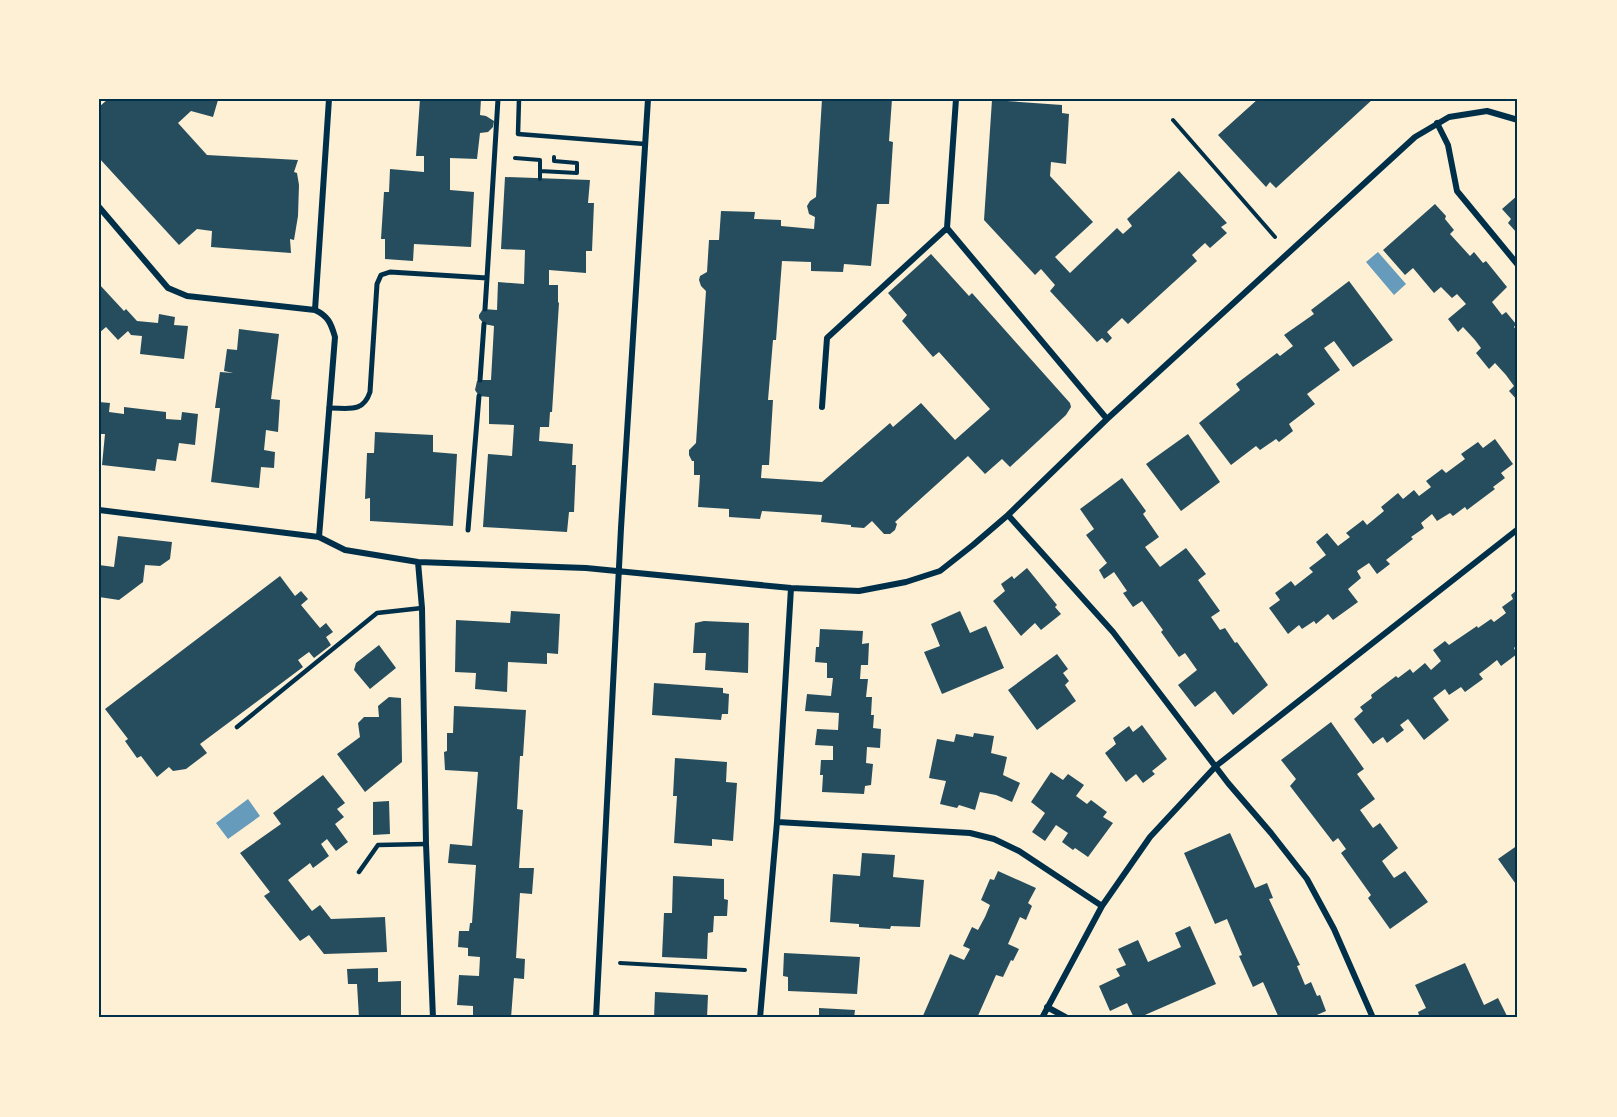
<svg xmlns="http://www.w3.org/2000/svg" width="1617" height="1117" font-family="Poppins,sans-serif">
	<rect width="100%" height="100%" fill="#fdf0d5"/>
	<path fill="#669bbc" d="M1378,252L1406,284L1394,295L1366,262Z
		M248,799L260,816L228,839L216,823Z"/>
	<path fill="#264d5e" d="M108,99H114L116,101L118,99H213L218,100L213,117L191,111L178,123L207,155L298,160L294,172L297,173L299,185L298,216L294,240L290,239L291,253L211,247L212,231L197,229L179,245L99,158V107Z
		M420,99H481L480,115L486,116L494,121L493,127L488,132L480,133L477,159L450,158V190L474,192L471,247L414,244L413,261L385,259V239H381L384,192H389L390,169L424,172V156H416Z
		M822,99H892L889,141L893,142L889,204H877L871,266L844,264L843,272L811,271V262L782,261L776,340H773L768,400H773L769,465H762L761,478L822,482L890,423L893,427L921,403L955,440L990,409L939,352L933,357L902,321L907,315L888,293L931,254L969,296L972,293L1070,403L1071,407L1066,415L1010,467L1002,459L985,474L968,456L895,522L897,524L895,530L890,534H884L872,521L864,528L851,527V525L821,522L822,515L762,511L760,519L729,517V509L698,507L700,475H694V461H692L689,455V450L696,443L701,366L706,291L701,286L699,280L700,276L707,272L709,240H719L721,211L755,212L754,219L781,220V226L814,229L815,217L809,214L807,206L810,201L816,197Z
		M1258,99H1373L1276,188L1270,182L1266,187L1218,135Z
		M992,100L1062,105V113L1069,114L1066,164L1051,162L1050,176L1093,222L1055,257L1070,273L1117,228L1123,234L1132,226L1127,219L1179,171L1227,223L1221,227L1227,233L1210,248L1205,243L1192,255L1197,261L1128,324L1122,318L1107,332L1112,338L1107,343L1102,338L1097,342L1050,291L1055,285L1041,269L1035,275L984,220Z
		M505,177L590,180L588,203H594L592,251H586V273L549,270V285H558V302L559,303L552,412H550L549,427H540L539,441L573,444L572,465H576L574,512H569L567,532L483,527L488,454L512,456L514,425L489,424V397L479,396L475,390L477,381L480,380H491L494,326L484,324L479,318V315L483,309L497,310L498,282L524,284L525,250L501,249Z
		M1518,195V239L1515,235L1517,233L1508,223L1511,219L1502,209Z
		M1435,204L1446,216L1445,219L1454,230L1450,234L1470,256L1474,252L1483,263L1486,261L1507,287L1492,302L1502,315L1506,312L1516,324L1514,327L1518,332V401L1509,391L1514,386L1506,375L1495,363L1489,369L1476,353L1481,348L1475,340L1463,327L1458,332L1448,319L1466,304L1457,294L1452,298L1441,287L1434,293L1413,268L1405,275L1383,250Z
		M1349,281L1393,340L1353,367L1334,341L1324,348L1340,370L1307,394L1315,404L1289,424L1293,431L1279,442L1276,439L1260,450L1256,446L1231,465L1199,423L1240,390L1236,384L1277,353L1280,356L1293,346L1284,335L1314,314L1311,310Z
		M99,284L124,311L126,309L137,321L158,323L159,314L175,317L174,325L188,326L184,359L140,354L142,336L131,335L128,331L118,340L106,327L99,333Z
		M239,329L279,334L271,399L280,400L278,432L266,430L264,450L275,452L274,468L261,467L259,488L211,482L220,408H215L220,372L233,373L224,371L227,349L237,350Z
		M99,402L110,403L109,412L124,414V407L166,412V419L181,420L182,412L198,414L195,445L179,443L176,461L157,459L155,471L102,465L105,434H99Z
		M375,432L433,435V452L457,454L453,526L370,521V498L365,499L367,453H374Z
		M1188,434L1220,482L1181,511L1146,464Z
		M1495,439L1513,464L1501,473L1505,478L1493,487L1495,489L1467,510L1465,507L1453,516L1450,513L1437,521L1432,514L1421,523L1424,528L1411,537L1413,539L1386,560L1390,564L1377,574L1369,563L1357,571L1361,578L1348,589L1358,602L1333,620L1328,614L1316,624L1314,621L1302,629L1299,625L1288,634L1269,608L1280,600L1275,593L1291,581L1295,586L1313,572L1309,568L1326,555L1316,542L1327,533L1338,546L1350,537L1346,533L1363,520L1367,525L1384,511L1381,507L1398,493L1403,499L1414,490L1419,496L1431,487L1426,481L1442,469L1446,473L1465,459L1461,454L1478,442L1483,448Z
		M1122,478L1146,511L1143,514L1159,537L1145,547L1160,567L1186,548L1206,574L1198,580L1220,611L1211,617L1220,630L1225,628L1235,643L1237,642L1268,685L1233,715L1215,691L1195,707L1178,685L1197,670L1185,653L1179,657L1161,632L1163,630L1142,601L1133,607L1123,593L1127,591L1114,572L1104,579L1099,570L1107,563L1086,535L1094,529L1080,509Z
		M118,536L172,542L170,559L160,566L145,565L143,582L119,600L99,597V565L114,567Z
		M1027,568L1057,605L1055,607L1061,614L1041,630L1035,623L1021,636L993,601L1005,591L1001,584L1012,576L1014,579Z
		M280,576L295,596L301,591L308,599L301,605L320,628L326,623L333,632L326,637L331,645L314,658L309,652L298,660L303,667L200,744L207,753L186,769L173,771L169,767L157,777L141,756L137,758L125,741L128,739L105,709Z
		M1518,589V644L1514,648L1517,654L1501,666L1497,660L1487,668L1479,674L1483,679L1465,692L1461,687L1449,695L1445,689L1433,698L1449,720L1424,740L1408,719L1400,725L1404,730L1387,743L1383,737L1373,744L1354,719L1363,711L1360,707L1372,698L1371,695L1396,676L1398,678L1410,669L1413,673L1425,663L1431,670L1441,661L1433,650L1445,641L1449,645L1477,626L1478,628L1491,619L1494,622L1506,613L1502,607L1513,599L1511,595Z
		M511,611L560,614L558,654L547,653V664L508,662L507,692L475,689L476,673L455,672L456,620L510,623Z
		M960,611L970,633L986,626L1004,668L942,694L924,652L940,646L931,624Z
		M704,621L749,623L748,673L705,670L706,653H693L695,623Z
		M820,629L863,631L862,644L869,643L868,665H861L860,679H868L866,697H872L871,715H874L873,728L881,729L880,748L867,747L866,763L873,764L871,785L865,786L864,794L822,792L823,775H820L821,760H833V746L815,745L817,729L838,730L839,713L805,711L807,694L831,696L833,678H827V663L815,662L816,647H819Z
		M379,645L396,668L370,689L354,670L356,663Z
		M1057,654L1068,669L1063,673L1069,681L1065,685L1076,701L1037,730L1008,690Z
		M654,683L723,688V693L729,694L728,714H722L721,720L652,715Z
		M389,697L401,698L402,762L365,792L337,754L360,737L358,723L364,717H379L378,706Z
		M454,706L526,710L523,756H520L517,809L523,810L519,868H534L532,894L520,893L516,958L525,959L524,979L514,978L511,1018H473V1006L457,1005L459,975L479,976L480,957L468,956V948L458,947L459,931H469L470,923H472L476,865L448,863L450,844L472,846L478,772L445,770L444,752L447,751V733H453Z
		M1331,722L1364,769L1357,774L1375,799L1360,810L1373,828L1380,823L1398,848L1382,861L1394,878L1405,871L1428,902L1390,929L1368,898L1371,895L1341,853L1346,849L1338,838L1333,842L1290,786L1296,779L1281,760Z
		M1142,725L1167,759L1152,771L1155,774L1143,783L1136,774L1126,782L1105,753L1116,744L1113,738L1129,726L1133,732Z
		M974,733L994,736L991,753L1007,757L1003,775L1020,783L1012,802L996,795L980,792L975,810L959,805L957,808L940,804L946,781L929,778L937,739L954,742L956,734L973,737Z
		M675,758L727,762L726,782L737,783L733,841L712,839V846L674,843L677,796H673Z
		M1051,772L1063,780L1068,774L1084,785L1076,796L1087,804L1091,800L1107,812L1103,817L1113,823L1088,857L1075,848L1073,850L1062,842L1068,833L1056,825L1045,841L1032,832L1045,813L1031,802Z
		M323,775L345,803L337,809L344,817L335,824L348,842L336,851L327,839L321,844L329,856L313,868L310,863L288,880L312,911L320,905L331,919L385,917L387,952L324,954L309,935L300,941L264,896L270,892L240,853L281,824L273,813Z
		M389,801L390,834L373,835V802Z
		M1230,833L1255,888L1267,883L1273,898L1269,899L1300,965L1297,966L1305,985L1311,982L1317,996L1320,995L1326,1011L1310,1018H1279L1263,982L1253,987L1239,956L1242,955L1227,919L1215,924L1184,853Z
		M1518,845V887L1498,859Z
		M862,853L895,855L893,877L924,880L920,927L891,926L890,929L859,927V924L830,922L833,874L860,876Z
		M998,871L1036,888L1028,903L1032,906L1026,920L1020,917L1008,944L1019,949L1013,961L1011,960L1003,977L996,975L977,1018H922L950,954L964,960L970,949L963,946L972,927L978,930L985,917L990,905L981,900L990,879L994,880Z
		M673,876L724,879V899L728,900L727,916H714L713,932L708,933L707,959L662,957L664,913H672Z
		M1190,926L1216,984L1138,1018H1134L1127,1003L1110,1011L1099,986L1120,976L1116,969L1126,965L1118,949L1138,940L1148,962L1181,947L1175,933Z
		M784,953L860,957L857,994L788,991V977L783,976Z
		M1465,963L1484,1005L1498,998L1508,1018H1420L1418,1012L1426,1008L1415,985Z
		M378,968V982L401,981V1018H359L357,984H348L347,969Z
		M655,992L708,995L707,1018H654Z
		M819,1008L855,1010L854,1018H819Z"/>
	<g fill="none" stroke-linecap="round" stroke-linejoin="round">
		<path stroke="#003049" stroke-width="4" d="M1173,120L1275,237
			M515,158L540,160V179
			M540,171L577,173V163L554,161V157
			M620,963L745,970"/>
		<path stroke="#003049" stroke-width="4.5" d="M519,99L518,134L645,144
			M237,727L377,613L422,608
			M359,872L378,845L426,844"/>
		<path stroke="#003049" stroke-width="5" d="M485,309L487,278
			M480,380L484,324
			M329,408C349,408 363,413 370,392L377,284L381,275L390,272L487,278L498,99
			M468,530L479,396"/>
		<path stroke="#003049" stroke-width="6" d="M956,99L947,228L1107,419
			M1437,123L1448,145L1457,191L1518,265
			M99,207L168,288L187,296L315,310C328,316 331,323 335,337L319,537
			M315,310L329,99
			M822,407L827,338L947,228
			M99,510L319,537L345,550L418,562L586,568L791,588L859,591L906,582L940,571L973,545L1008,515L1107,419L1415,137L1449,117L1487,111L1518,120
			M1008,515L1113,632L1228,783L1271,833L1307,879L1334,929L1373,1018
			M418,562L422,608L426,844L433,1018
			M777,822L970,833L994,839L1019,851L1102,906
			M1047,1007L1067,1018
			M596,1018L621,528L648,99
			M760,1018L777,822L791,588
			M1042,1018L1102,906L1150,837L1216,766L1518,529"/>
	</g>
	<rect width="1617" height="1117" fill="none" stroke="#fdf0d5" stroke-width="201"/>
	<rect x="100" y="100" width="1416" height="916" fill="none" stroke="#003049" stroke-width="2"/>
</svg>
